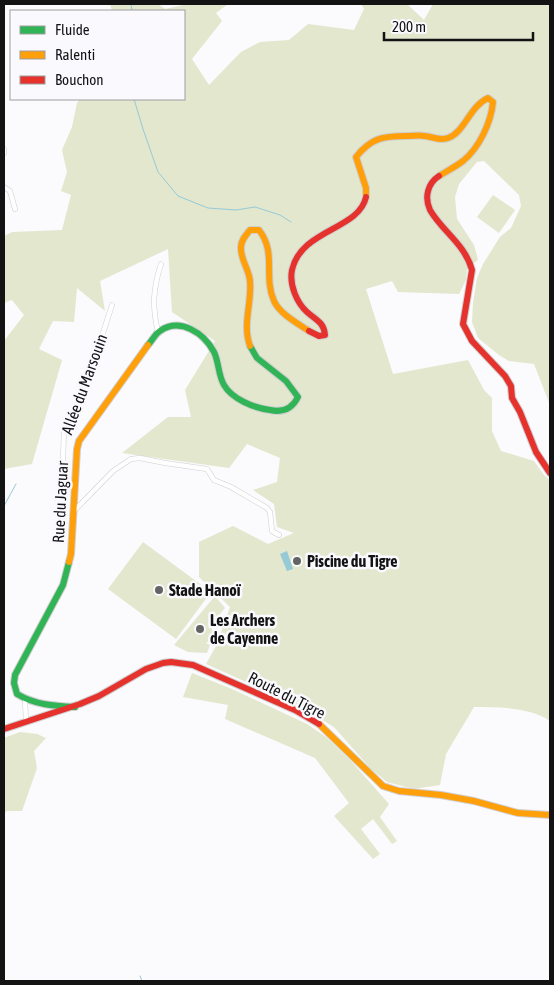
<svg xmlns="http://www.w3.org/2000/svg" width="554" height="985" font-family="'Asap Condensed',sans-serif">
	<rect width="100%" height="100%" fill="#fbfafc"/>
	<path fill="#e2e7ce" d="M110,4H158L165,9L188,4H228L216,13L222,21L192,59L209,85L241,52L260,42L289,40L308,24L354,30L364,9L361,4H407L424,20L433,4H550V405L534,364L509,361L499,355L478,338L472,322L473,303L477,278L483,264L500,237L511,228L521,206L519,195L484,161L477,162L459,184L455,197L457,219L474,245L478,260L467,268L466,280L459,294L398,292L392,281L366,289L393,374L468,360L484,390L492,398V431L501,451L534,461L544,475L550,480V721C531,707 497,707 474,707L446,754L440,785L414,789L387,782L371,769L334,727L299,706L206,664L216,646L230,607L199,577V542L233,526L268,544L294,533L277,527L274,504L253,490L277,482L280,458L247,444L229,468L122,453L168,417H191L185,390L215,341L172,312L168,249L100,281L105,311L77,288L74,322L53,321L39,349L62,360L32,464L4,469V341L24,315L12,300L4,303V236L12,232L62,230L71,195L61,191L67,172L62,150L72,127L77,103L80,99H184V11H112Z
		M493,195L515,210L499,233L477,217Z
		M143,542L211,592L176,639L108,589Z
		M215,596L225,608L212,623C212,631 214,638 206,643L210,645L207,653L188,652L174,645Z
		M192,673L232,689L307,724L326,737L351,761L389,804L380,817L397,841L392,844L373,819L361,829L380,854L373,859L334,816L349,803L315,758L225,719L228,705L183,697Z
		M20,732L37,734L46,738L34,751L37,768L22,811H7L4,813V738Z"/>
	<path fill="#96cad7" d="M287,551L293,569L287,571L280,554Z"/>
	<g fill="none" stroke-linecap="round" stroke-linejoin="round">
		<path stroke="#96cad7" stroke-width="1" d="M131,4L132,11
			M134,99L143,129L158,172L178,196L208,208L236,210L255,207L280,215L291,222
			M4,506L16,484
			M140,976L142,981"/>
		<defs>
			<path id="street" d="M4,149V153
				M4,187L10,191L15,209
				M158,332C152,306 153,289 161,264
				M75,487L65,483L63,461L64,430L71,419L93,364L112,305
				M74,511L113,471L131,459L140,458L165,463L207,469L214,480L231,487L267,508L270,512L272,531L279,535
				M25,699L26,722"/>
			<path id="fast" d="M148,345C152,341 155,334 160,331C180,317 204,333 214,352C219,362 218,375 224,385C232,399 254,408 270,410C283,413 292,409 298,397L286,381L257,358L250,346
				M69,562L63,585L15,675L14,683L17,694C35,705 55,706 75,707"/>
			<path id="slow" d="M366,197V188L356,157C371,138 383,136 406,136C413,136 419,135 425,136C433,137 440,141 448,138C465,132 469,107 488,98L493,102C491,123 479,148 463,161C455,167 447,171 439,176
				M250,346C242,324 252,304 250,281C249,269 240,259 241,247C241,240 246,235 250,230H259C277,253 263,276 274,301C280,314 297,323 309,331
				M69,562L71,554L77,449L79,441L148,345
				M319,724L383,786L399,791L441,795L474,801L518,813L550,815"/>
			<path id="jam" d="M439,176C428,183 424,197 430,210C442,231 465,244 472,270L463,324L472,341L505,376L511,386L512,398L520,412L536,452L550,473
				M309,331L319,336L325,335C324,322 316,320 307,312C297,303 289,285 292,270C301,229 359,230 366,197
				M4,729L80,704L99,696L146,669L163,663L171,662L193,665L295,710L319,724"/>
		</defs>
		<use href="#street" stroke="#cfced0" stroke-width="5.5"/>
		<use href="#fast" stroke="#cfced0" stroke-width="8"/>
		<use href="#slow" stroke="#cfced0" stroke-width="8"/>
		<use href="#jam" stroke="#cfced0" stroke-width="8"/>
		<use href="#street" stroke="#fefeff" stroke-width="4.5"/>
		<use href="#fast" stroke="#30b455" stroke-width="6"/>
		<use href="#slow" stroke="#ff9f0a" stroke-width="6"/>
		<use href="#jam" stroke="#e5322d" stroke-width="6"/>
	</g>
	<g fill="#646465" stroke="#faf9fd" stroke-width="2">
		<circle cx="297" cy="561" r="5"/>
		<circle cx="159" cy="590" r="5"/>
		<circle cx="200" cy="629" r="5"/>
	</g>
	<g text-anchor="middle" stroke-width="5" stroke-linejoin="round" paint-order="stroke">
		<g font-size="16" fill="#131314" stroke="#faf9fd">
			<text transform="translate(84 384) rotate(-70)" y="6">Allée du Marsouin</text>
			<text transform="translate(60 502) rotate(-87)" y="6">Rue du Jaguar</text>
			<text transform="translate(287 695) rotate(27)" y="6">Route du Tigre</text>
		</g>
		<g font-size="16" font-weight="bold" fill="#131314" stroke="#faf9fd" text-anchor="start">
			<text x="307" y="567">Piscine du Tigre</text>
			<text x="169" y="596">Stade Hanoï</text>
			<text x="210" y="626">Les Archers<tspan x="210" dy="18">de Cayenne</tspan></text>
		</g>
	</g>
	<rect width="554" height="985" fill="none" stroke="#131314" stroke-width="10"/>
	<rect x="10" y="10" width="175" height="90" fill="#faf9fd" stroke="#9e9da0"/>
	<rect x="20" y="26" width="25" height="8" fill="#30b455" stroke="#9e9da0"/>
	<text x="55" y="35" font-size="15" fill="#131314">Fluide</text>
	<rect x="20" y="51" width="25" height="8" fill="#ff9f0a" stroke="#9e9da0"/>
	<text x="55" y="60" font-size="15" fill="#131314">Ralenti</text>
	<rect x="20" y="76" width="25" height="8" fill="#e5322d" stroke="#9e9da0"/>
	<text x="55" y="85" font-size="15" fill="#131314">Bouchon</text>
	<path d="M384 32v8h149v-8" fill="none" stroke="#131314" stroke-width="2.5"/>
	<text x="392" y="32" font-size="15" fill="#131314" stroke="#faf9fd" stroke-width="4" paint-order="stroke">200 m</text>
</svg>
